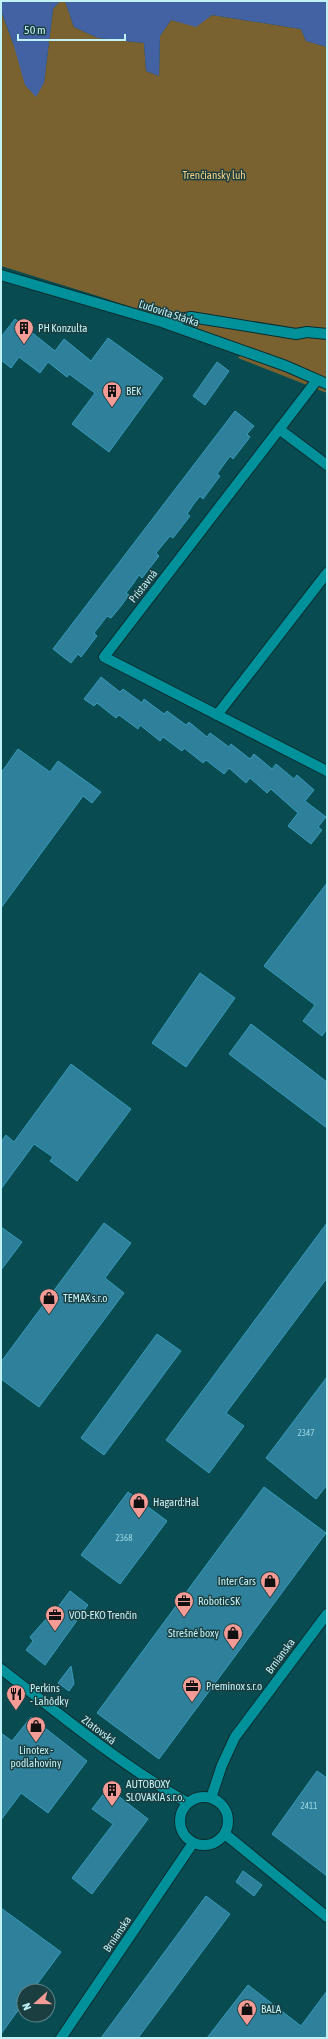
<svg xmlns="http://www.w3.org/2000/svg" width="328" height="2039" font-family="'Asap Condensed',sans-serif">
	<rect width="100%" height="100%" fill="#084b50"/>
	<path fill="#796130" d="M60,1H65L74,27L98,38L144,43L146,71L159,76L160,36L171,20L196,26L212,15L301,29L306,41L327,47V393L238,358L248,347L101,297L1,266V11L14,46L44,83L53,9Z"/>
	<path fill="#4362a3" d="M1,1H60L53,9L44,83L36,97L25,85L14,46L1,10Z
		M65,1H327V47L306,41L301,29L212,15L196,27L171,20L160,36L159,76L146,71L144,43L98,38L74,27Z"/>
	<path fill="#2e809b" stroke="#379bbb" d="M15,319L55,351L64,339L91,361L108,338L163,378L109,452L72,424L95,393L69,374L67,377L48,362L40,373L19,357L11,368L1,360V337Z
		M217,362L229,371L205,405L193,396Z
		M235,411L254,426L247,434L250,437L233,459L230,456L217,474L220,476L203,499L200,496L193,505L187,514L190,516L173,538L170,536L156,553L159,556L142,578L139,575L133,584L126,593L129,595L121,606L111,618L107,616L101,624L94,633L97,636L81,657L78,654L71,663L53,649Z
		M101,677L120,692L123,689L142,703L144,699L164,714L167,711L186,725L189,722L207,737L210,733L229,747L231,744L250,759L254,754L272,769L276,764L294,779L297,775L314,790L305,801L326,817L318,827L322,830L311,844L288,826L298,813L271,789L267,793L250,778L246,783L229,768L224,774L206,760L203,763L184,748L182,751L163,737L160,741L140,725L138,729L119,715L116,718L97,703L94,706L84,699Z
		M18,749L50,772L58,761L101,792L92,803L83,796L1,908V773Z
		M327,883V1029L322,1036L303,1021L315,1005L264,966Z
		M200,973L235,998L186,1067L152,1043Z
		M251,1024L327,1082V1128L229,1054Z
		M71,1064L131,1109L77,1181L50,1161L53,1157L34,1144L1,1189V1142L6,1135L14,1142Z
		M104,1223L131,1243L105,1278L124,1293L39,1407L1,1379V1362Z
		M327,1223V1278L226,1413L244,1426L209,1473L166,1440Z
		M1,1227L22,1242L1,1270Z
		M157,1334L181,1351L104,1455L81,1438Z
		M327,1377V1485L316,1499L266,1458Z
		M264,1487L326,1533L159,1759L97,1713Z
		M128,1492L167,1521L120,1584L81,1555Z
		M70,1591L88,1605L45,1665L26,1650L33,1641L30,1637L47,1618L49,1619Z
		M71,1666L74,1684L69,1691L58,1683Z
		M31,1717L87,1761L48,1813L21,1793L1,1820V1733L12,1741Z
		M317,1771L327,1778V1876L272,1834Z
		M108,1788L148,1819L92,1894L72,1878L113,1824L92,1809Z
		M243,1871L262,1885L254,1896L236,1882Z
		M206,1896L230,1914L138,2038H101Z
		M1,1908L61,1952L32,1991H24V2002L1,2034Z
		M248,1985L301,2026L327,1991V2038H207Z"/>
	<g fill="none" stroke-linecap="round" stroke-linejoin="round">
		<defs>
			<path id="minor" d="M1,275L162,322L286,366L327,384
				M164,322L191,317L296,334L307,332L327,334
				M317,380L104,657L327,771
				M279,429L327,465
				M217,715L327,573
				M1,1669C62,1716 121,1765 188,1803
				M180 1821a24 24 0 1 1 48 0a24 24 0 1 1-48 0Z
				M211,1798L222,1765L235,1737L327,1614
				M225,1834L327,1917
				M61,2038L193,1843"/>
		</defs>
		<use href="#minor" stroke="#092e31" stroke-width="12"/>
		<use href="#minor" stroke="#00919b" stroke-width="10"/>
	</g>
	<defs>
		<symbol id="building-pin" viewBox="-11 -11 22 30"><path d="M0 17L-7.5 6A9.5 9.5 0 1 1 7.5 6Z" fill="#f59b96" stroke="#1b3e41"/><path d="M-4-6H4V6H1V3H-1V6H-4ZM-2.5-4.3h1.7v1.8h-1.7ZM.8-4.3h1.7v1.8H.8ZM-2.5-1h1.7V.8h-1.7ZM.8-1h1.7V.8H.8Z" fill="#111"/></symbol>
		<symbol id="shop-pin" viewBox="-11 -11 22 30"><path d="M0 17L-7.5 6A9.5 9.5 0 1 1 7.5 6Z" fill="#f59b96" stroke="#1b3e41"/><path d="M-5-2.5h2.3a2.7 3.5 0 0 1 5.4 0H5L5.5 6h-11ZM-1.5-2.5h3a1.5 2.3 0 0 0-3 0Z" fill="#111"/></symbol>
		<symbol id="office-pin" viewBox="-11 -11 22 30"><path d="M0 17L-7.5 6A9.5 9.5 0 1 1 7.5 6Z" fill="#f59b96" stroke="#1b3e41"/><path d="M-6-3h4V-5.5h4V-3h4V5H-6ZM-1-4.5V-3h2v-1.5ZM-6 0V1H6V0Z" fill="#111"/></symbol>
		<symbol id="restaurant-pin" viewBox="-11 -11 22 30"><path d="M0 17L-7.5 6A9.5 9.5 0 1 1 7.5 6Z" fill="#f59b96" stroke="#1b3e41"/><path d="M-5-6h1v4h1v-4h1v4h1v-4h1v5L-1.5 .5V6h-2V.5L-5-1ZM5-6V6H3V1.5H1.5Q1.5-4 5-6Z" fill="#111"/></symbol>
	</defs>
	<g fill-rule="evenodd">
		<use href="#building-pin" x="13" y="317" width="22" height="30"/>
		<use href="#building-pin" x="101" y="380" width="22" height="30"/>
		<use href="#shop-pin" x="38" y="1287" width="22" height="30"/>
		<use href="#shop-pin" x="128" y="1491" width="22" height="30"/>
		<use href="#shop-pin" x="259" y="1570" width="22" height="30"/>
		<use href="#office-pin" x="173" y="1590" width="22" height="30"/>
		<use href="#office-pin" x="44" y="1604" width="22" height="30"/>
		<use href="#shop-pin" x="222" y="1622" width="22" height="30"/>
		<use href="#office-pin" x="181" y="1675" width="22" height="30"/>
		<use href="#restaurant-pin" x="5" y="1683" width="22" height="30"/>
		<use href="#shop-pin" x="25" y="1715" width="22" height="30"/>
		<use href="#building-pin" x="101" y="1779" width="22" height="30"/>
		<use href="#shop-pin" x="236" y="1998" width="22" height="30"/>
	</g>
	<g text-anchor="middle" stroke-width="3" stroke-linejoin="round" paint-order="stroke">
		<g font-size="9" fill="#9cd6e0">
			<text x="306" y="1436">2347</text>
			<text x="124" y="1541">2368</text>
			<text x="309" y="1809">2411</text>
		</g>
		<g font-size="11" fill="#fad07e" stroke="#1b3e41">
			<text x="214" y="179">Trenčiansky luh</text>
		</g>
		<g font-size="11" fill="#c1f2f7" stroke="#1b3e41">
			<text transform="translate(169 313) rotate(18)" y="4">Ľudovíta Stárka</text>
			<text transform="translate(143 586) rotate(-52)" y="4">Prístavná</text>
			<text transform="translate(280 1656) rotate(-53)" y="4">Brnianska</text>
			<text transform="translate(99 1730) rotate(37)" y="4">Zlatovská</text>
			<text transform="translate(117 1934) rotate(-56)" y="4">Brnianska</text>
		</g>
		<g font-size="11" fill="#c1f2f7" stroke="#1b3e41" text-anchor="start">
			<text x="38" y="332">PH Konzulta</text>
			<text x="126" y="395">BEK</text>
			<text x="63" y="1302">TEMAX s.r.o</text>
			<text x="153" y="1506">Hagard:Hal</text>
			<text x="256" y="1585" text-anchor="end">Inter Cars</text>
			<text x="198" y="1605">Robotic SK</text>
			<text x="69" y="1619">VOD-EKO Trenčín</text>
			<text x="219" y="1637" text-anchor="end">Strešné boxy</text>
			<text x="206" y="1690">Preminox s.r.o</text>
			<text x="30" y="1692">Perkins<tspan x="30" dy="13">- Lahôdky</tspan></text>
			<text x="36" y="1754" text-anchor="middle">Linotex -<tspan x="36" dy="13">podlahoviny</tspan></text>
			<text x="126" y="1788">AUTOBOXY<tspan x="126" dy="13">SLOVAKIA s.r.o.</tspan></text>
			<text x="261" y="2013">BALA</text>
		</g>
	</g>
	<rect width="328" height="2039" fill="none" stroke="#c1f2f7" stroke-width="4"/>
	<g transform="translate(36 2003) rotate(249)"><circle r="19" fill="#1b3e41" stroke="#5d868a"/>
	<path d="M0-3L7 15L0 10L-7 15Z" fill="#f59b96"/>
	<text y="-6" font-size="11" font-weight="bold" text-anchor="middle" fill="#c1f2f7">N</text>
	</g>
	<path d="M18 34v6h107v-6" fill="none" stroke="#c1f2f7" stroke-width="2"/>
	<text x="24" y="34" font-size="12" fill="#c1f2f7" stroke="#1b3e41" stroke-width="3" paint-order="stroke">50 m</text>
</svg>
